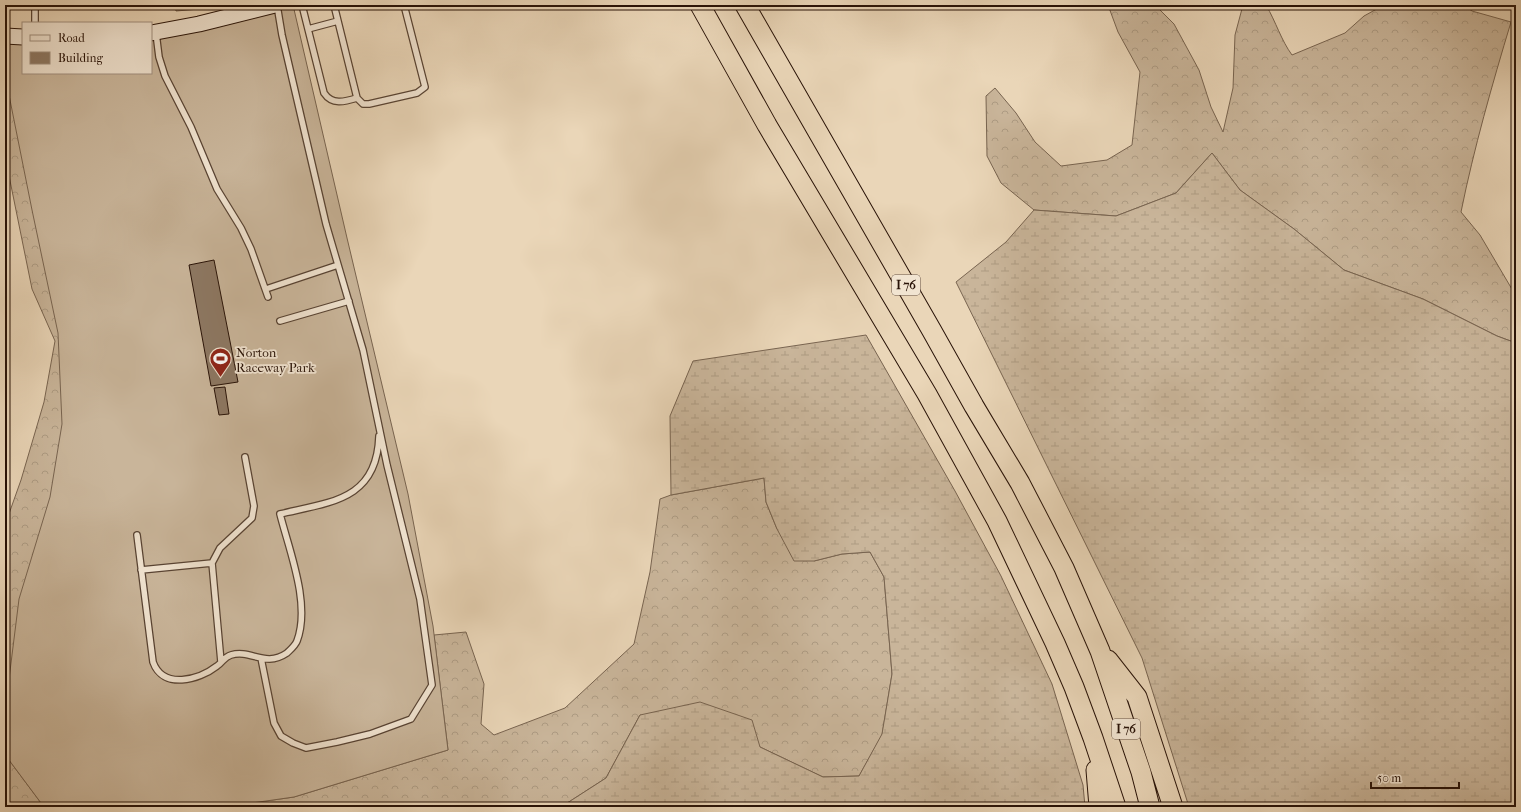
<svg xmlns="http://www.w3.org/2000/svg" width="1521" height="812" font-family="'IM FELL French Canon',serif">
	<defs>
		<pattern id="forest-crowns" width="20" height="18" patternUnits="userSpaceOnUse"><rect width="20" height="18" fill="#c9b59a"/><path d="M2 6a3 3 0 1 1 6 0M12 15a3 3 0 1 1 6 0" fill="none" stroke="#ad9b83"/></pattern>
		<pattern id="wetland-marsh" width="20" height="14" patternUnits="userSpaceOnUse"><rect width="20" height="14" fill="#c9b59a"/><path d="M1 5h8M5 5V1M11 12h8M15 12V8" fill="none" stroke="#ad9b83"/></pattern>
	</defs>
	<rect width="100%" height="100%" fill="#ead6b8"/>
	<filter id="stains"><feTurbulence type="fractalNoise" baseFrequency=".005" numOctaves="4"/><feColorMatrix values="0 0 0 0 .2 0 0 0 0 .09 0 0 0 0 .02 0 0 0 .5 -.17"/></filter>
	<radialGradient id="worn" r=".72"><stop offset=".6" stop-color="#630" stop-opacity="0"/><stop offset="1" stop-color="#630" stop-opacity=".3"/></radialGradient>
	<path fill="url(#forest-crowns)" stroke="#786450" d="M1108,5H1155L1174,24L1199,70L1211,107L1223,132L1233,88L1235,35L1243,5H1266C1276,22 1281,40 1292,55L1345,33L1364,16L1384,5H1464L1472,11L1511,22C1492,85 1474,148 1461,212L1480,235L1516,296V343L1497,336L1423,299L1344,270L1294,229L1240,190L1212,153L1176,193L1116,216L1034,210L1001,183L987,156L986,96L995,88L1016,113L1035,142L1061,166L1107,160L1132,145L1140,72L1118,32Z
		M5,43L23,73L88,437L9,760L44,807H5V525L21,480L44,402L55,341L32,289L5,156Z
		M764,478L766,502L777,529L814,561L842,554L870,552L884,577L892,674L882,735L859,776L823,777L760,747L640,715L606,778L561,807H224L294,797L448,750L434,635L466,632L484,684L481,724L494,735L565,708L634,644L650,572L660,499L671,495Z"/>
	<path fill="url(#wetland-marsh)" stroke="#786450" d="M175,5H210L211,8L176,11Z
		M1212,153L1240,190L1294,229L1344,270L1423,299L1497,336L1516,343V807H1189L1142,658L956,282L1006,242L1034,210L1116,216L1176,193Z
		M866,335L955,491L1001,576L1052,684L1083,785L1085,807H561L606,778L640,715L700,702L752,720L760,747L823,777L859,776L882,734L892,674L884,577L870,552L842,554L814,561H794L777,529L766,502L764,478L671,495L670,416L693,361Z"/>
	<path fill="#c9b59a" stroke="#786450" d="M275,5H293L347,238L408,494L433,626L448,750L294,797L224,807H44L9,760L8,687L19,599L50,497L62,424L58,333L32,210L5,75V36L23,37V73H151V33Z"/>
	<path fill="#8d7863" stroke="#281207" d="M214,260L238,382L211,386L189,265Z
		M225,387L229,414L219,415L214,388Z"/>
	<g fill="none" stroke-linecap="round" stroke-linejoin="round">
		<defs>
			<path id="lane" d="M302,5L324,93C332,105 344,102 357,98
				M334,5L357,98L363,104H369L417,93L425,87L404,5
				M35,23V5
				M308,29L338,21
				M156,33L159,57L165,76L191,127L217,189L241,228L251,249L268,297
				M266,289L338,265
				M280,321L349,301
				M137,535L153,662C163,690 199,680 217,666C223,662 224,657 231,655C251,649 265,668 287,653C290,650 295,646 297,641C311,604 289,550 280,514C331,502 377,500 379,436
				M212,563L220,548L252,518L254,506L245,457
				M141,570L212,563L221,662
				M261,658L274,723L281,736L293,743L306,748L337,742L370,734L411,719L432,685L420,599L387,465L363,350L326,224L282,35L277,5"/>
			<path id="secondary" d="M151,33L199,24L275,5
				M5,36L23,37"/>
			<path id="highway" d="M700,5L767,125L927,394L997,521L1055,643L1074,687L1093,738L1116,807
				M745,5L932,331L974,406L1020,483L1064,568L1100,651L1141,772L1150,807
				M1108,660L1137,697L1173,807
				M1096,770L1099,807"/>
		</defs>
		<use href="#lane" stroke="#584333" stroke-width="8"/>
		<use href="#secondary" stroke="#281207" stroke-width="17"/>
		<use href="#highway" stroke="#281207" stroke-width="21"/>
		<use href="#lane" stroke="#f1e4d1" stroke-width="5.5"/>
		<use href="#secondary" stroke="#f1e4d1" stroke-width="15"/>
		<use href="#highway" stroke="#ead6b8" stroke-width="19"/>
	</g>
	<defs>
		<symbol id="stadium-pin" viewBox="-11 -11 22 30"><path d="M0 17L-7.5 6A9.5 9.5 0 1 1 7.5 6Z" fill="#8f2418" stroke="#f1e4d1"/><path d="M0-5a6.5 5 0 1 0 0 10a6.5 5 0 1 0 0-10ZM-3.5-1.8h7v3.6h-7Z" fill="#fff"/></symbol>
	</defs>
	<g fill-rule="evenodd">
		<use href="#stadium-pin" x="208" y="346" width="25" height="34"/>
	</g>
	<g text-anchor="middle" stroke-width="3.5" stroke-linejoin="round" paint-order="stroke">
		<g fill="#f1e4d1" stroke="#645144" stroke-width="1">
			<rect x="892" y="275" width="28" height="20" rx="3"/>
			<rect x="1112" y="719" width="28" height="20" rx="3"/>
		</g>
		<g font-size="12" font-weight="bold" fill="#281207">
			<text x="906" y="289">I 76</text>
			<text x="1126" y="733">I 76</text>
		</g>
		<g font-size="13" fill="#281207" stroke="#f1e4d1" text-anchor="start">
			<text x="236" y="357">Norton<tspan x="236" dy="15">Raceway Park</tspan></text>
		</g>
	</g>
	<rect width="1521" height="812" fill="none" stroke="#ead6b8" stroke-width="20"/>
	<rect x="6" y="6" width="1509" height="800" fill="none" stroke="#281207" stroke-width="2"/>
	<rect x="10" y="10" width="1501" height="792" fill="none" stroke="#281207"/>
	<rect x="22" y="22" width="130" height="52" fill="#f1e4d1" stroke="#a19080"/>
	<rect x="30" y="35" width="20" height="6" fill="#f1e4d1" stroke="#a19080"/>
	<text x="58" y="42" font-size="12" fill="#281207">Road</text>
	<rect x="30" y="52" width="20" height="12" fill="#8d7863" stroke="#a19080"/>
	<text x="58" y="62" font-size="12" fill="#281207">Building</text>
	<path d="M1371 782v6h88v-6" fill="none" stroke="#281207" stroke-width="2"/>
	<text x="1377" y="782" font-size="12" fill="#281207" stroke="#f1e4d1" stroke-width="3" paint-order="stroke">50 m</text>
	<rect width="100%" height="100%" filter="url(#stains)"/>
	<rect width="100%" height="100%" fill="url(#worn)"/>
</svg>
